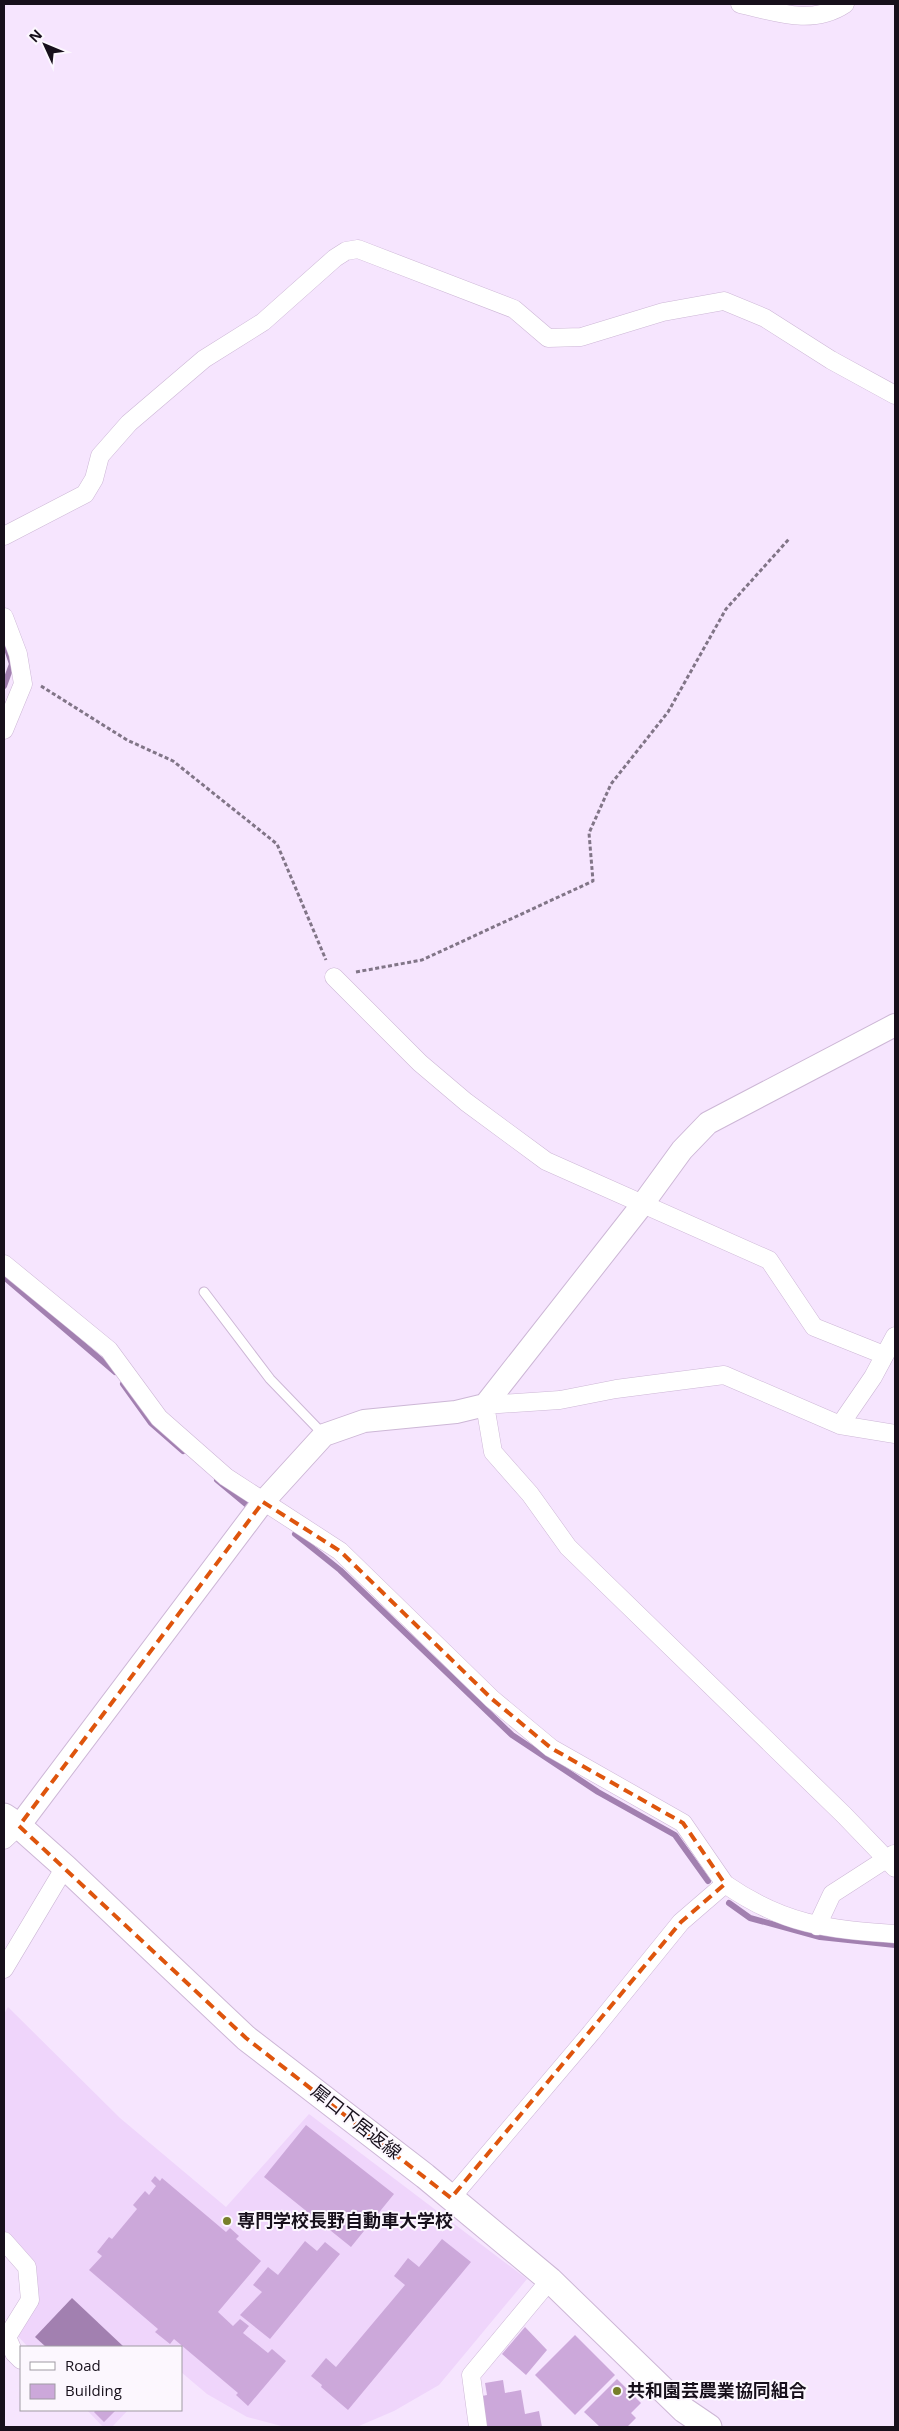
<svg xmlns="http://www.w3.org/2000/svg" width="899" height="2431" font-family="'Open Sans','Noto Sans JP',sans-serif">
	<rect width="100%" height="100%" fill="#f6e5fe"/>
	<path fill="#efd5fb" d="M8,2007L120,2118L226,2207L309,2114L527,2279L439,2385L394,2411L359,2426L349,2427H285L247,2417L207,2394L181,2372V2347H28L15,2333L39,2299L4,2235V2014Z
		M87,2410H128L112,2427H103Z"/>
	<path fill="#a280b0" d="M72,2298L124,2347H46L35,2337Z"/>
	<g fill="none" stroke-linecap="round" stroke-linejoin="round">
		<path stroke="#a280b0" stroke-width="6" d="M4,686L12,664L6,646
			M4,1277L115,1372
			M123,1384L151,1423L183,1451
			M217,1480L247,1505
			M295,1534L340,1570L512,1735L598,1792L675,1835L708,1881
			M729,1903L750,1918L820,1937L895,1945"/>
	</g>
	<path fill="#cca8da" d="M306,2125L394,2194L351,2247L264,2177Z
		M155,2176L160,2181L162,2178L226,2232L230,2228L239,2236L236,2239L261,2261L218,2312L233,2326L240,2319L249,2326L243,2333L268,2353L272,2349L286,2361L248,2406L236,2395L238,2393L174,2339L170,2344L155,2332L158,2329L89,2270L102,2256L97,2252L109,2237L112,2239L137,2209L133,2205L145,2191L149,2195L156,2186L151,2181Z
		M442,2239L471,2262L348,2410L321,2387L322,2385L311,2376L326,2358L336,2367L405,2285L394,2276L408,2258L419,2267Z
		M305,2241L317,2251L325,2242L340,2254L270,2339L240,2315L262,2292L253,2285L268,2267L278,2275Z
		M525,2327L547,2350L526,2375L502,2354Z
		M575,2335L615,2375L575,2415L535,2375Z
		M617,2379L641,2403L631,2413L636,2418L627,2427H600L584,2412Z
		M503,2380L505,2393L521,2390L525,2414L539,2411L542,2427H487L482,2396L487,2395L485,2383Z
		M96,2410H116L104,2422L94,2412Z"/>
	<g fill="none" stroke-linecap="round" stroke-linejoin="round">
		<defs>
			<path id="service" d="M204,1292L270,1379L324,1435"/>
			<path id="minor" d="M740,4C776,12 812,26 845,4
				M4,536L85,494L94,479L100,456L129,423L204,359L263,322L335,258L346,251L358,249L514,309L548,338L581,337L663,312L724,301L765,318L831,360L895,395
				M4,617L18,654L23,684L4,730
				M334,977L420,1063L466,1102L546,1161L769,1260L814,1327L884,1355
				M4,1264L109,1350L159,1418L226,1477L340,1551L492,1699L551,1748L683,1823L725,1884L681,1922L591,2033L451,2198
				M840,1425L873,1377L895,1336
				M895,1434L840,1425L724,1375L616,1389L560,1400L485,1405L493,1452L530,1494L568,1547L844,1815L895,1868
				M4,1840L19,1826
				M725,1884C784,1925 827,1929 895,1934
				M817,1926L832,1894L894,1854
				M4,1969L65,1867
				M4,2241L27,2267L30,2300L7,2337L14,2353L21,2360
				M478,2427L471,2375L550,2280"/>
			<path id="tertiary" d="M19,1826L263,1502L324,1435L364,1421L456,1412L485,1405L642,1205L682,1150L708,1123L895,1025"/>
			<path id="secondary" d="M4,1816L19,1826L65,1867L246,2038L425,2176L550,2280L684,2410L709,2427"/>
		</defs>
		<use href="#service" stroke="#cdb7d6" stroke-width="11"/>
		<use href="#minor" stroke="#cdb7d6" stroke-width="19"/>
		<use href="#tertiary" stroke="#cdb7d6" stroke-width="24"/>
		<use href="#secondary" stroke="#cdb7d6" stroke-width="27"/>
		<path stroke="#817587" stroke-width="3" stroke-dasharray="4 2.5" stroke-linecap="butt" d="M41,686L127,740L173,761L277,844L326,960
			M356,972L422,960L593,881L589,833L611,784L668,712L726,609L789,539"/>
		<use href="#service" stroke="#fff" stroke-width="9"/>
		<use href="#minor" stroke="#fff" stroke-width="18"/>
		<use href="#tertiary" stroke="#fff" stroke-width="22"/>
		<use href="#secondary" stroke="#fff" stroke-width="25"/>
	</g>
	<path fill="none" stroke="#de550d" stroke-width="4" stroke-dasharray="10 6" stroke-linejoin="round" d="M263,1502L340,1551L492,1699L551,1748L683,1823L725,1884L681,1922L451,2198L246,2038L19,1826Z"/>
	<g fill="#777f2a" stroke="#fcf7fe" stroke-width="2">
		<circle cx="227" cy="2221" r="5"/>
		<circle cx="617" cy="2391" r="5"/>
	</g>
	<g text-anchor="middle" stroke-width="4" stroke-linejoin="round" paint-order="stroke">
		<g font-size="18" fill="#17101b" stroke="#fcf7fe">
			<text transform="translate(356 2122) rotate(38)" y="6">犀口下居返線</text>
		</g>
		<g font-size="18" font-weight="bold" fill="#17101b" stroke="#fcf7fe" text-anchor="start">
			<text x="237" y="2227">専門学校長野自動車大学校</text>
			<text x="627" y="2397">共和園芸農業協同組合</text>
		</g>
	</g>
	<rect width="899" height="2431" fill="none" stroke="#17101b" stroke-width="10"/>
	<rect x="20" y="2346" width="162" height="65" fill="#fcf7fe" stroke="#a09ba3"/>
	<rect x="30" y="2362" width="25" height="8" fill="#ffffff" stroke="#a09ba3"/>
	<text x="65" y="2371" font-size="15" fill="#17101b">Road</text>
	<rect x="30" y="2384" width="25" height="15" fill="#cca8da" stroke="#a09ba3"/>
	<text x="65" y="2396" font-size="15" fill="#17101b">Building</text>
	<g transform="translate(45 45) rotate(314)" stroke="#fcf7fe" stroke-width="4" paint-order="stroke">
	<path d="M0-4L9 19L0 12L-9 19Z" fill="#17101b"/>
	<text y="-8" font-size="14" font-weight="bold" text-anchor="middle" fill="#17101b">N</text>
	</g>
</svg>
